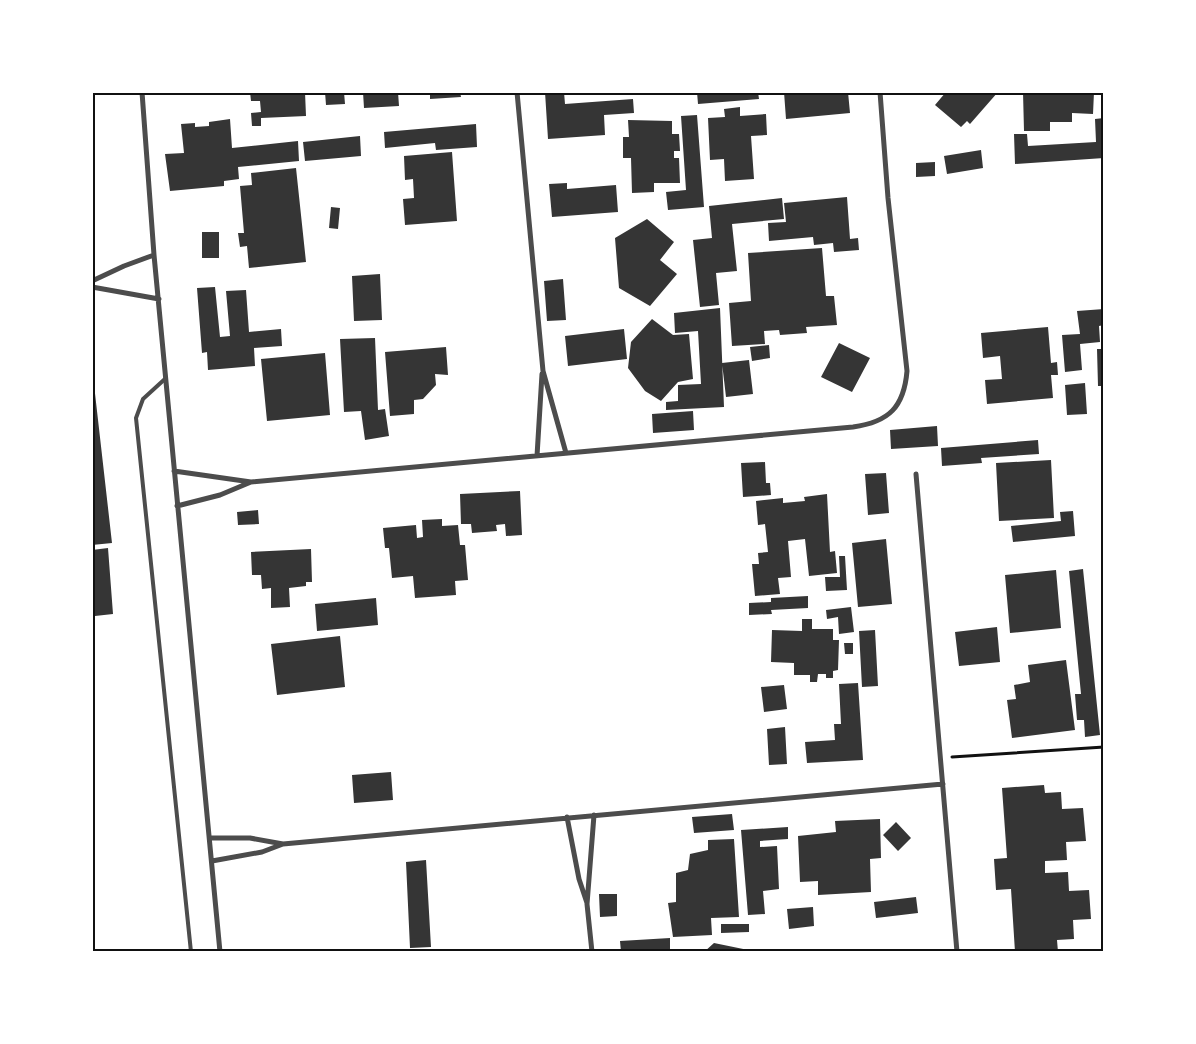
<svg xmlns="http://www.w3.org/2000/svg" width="1196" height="1044" font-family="Ubuntu,sans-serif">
	<rect width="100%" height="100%" fill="#fff"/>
	<path fill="#353535" d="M250,92H305L306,116L261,118V126H252L251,113L261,112L260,101H251Z
		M325,92H344L345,104L326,105Z
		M363,92H398L399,106L364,108Z
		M430,92H460L461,97L430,99Z
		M545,92H564L565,104L633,99L634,113L604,115L605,135L548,139Z
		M697,92H758L759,99L698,104Z
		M784,92H848L850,113L786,119Z
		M946,92H998L970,124L967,121L961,127L935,105Z
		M1023,92H1094L1093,114L1072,113V122H1050V131H1024Z
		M740,107V116L766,114L767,135L751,136L754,179L725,181L724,159L710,160L708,118L725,117L724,109Z
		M697,115L704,207L668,210L666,192L686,190L681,116Z
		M1104,118V158L1015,164L1014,134H1027L1028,146L1096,142L1095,119Z
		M230,119L232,148L298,141L299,161L238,167L239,179L224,181V186L170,191L165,154L184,153L181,124L195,123V127L209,126V122Z
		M628,120L672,121V134H679L680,151H674V158H679L680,183H654V192L632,193L631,158H623V137H629Z
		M476,124L477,147L436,150L435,143L385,148L384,132Z
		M360,136L361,156L305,161L303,142Z
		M981,150L983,168L947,174L944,156Z
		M452,152L457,221L405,225L403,199L414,198L413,179L405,180L404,156Z
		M935,162V176L916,177V163Z
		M296,168L306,262L249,268L247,246L240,247L238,233H244L240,186L252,185L251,173Z
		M567,183V189L616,185L618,212L552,217L549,184Z
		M847,197L850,239L858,238L859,250L834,252L833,243L814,245L813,237L769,241L768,223L786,222L784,203Z
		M782,198L784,219L732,224L737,271L716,273L719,305L700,307L693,240L712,238L709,206Z
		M331,207L340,208L338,229L329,228Z
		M647,219L674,242L660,260L677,274L650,306L619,288L615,238Z
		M202,232H219V258H202Z
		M822,248L826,296H834L837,325L806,327L807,333L780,335L779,330L764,331L765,344L732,346L729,303L751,301L748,253Z
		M380,274L382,320L354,321L352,276Z
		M563,279L566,320L547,321L544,281Z
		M215,287L220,337L230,336L226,291L246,290L249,332L281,329L282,346L254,348L255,366L208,370L207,352L202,353L197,288Z
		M720,308L724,407L666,410V402L678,401V385L701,384L698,331L675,333L674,313Z
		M1104,309V325L1099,326L1100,342L1080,344L1082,370L1065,372L1062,335L1080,334L1077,311Z
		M652,319L673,335L689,334L693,379L678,382L661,401L645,391L628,368L631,342Z
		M1048,327L1051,363L1057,362L1058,375H1051L1053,398L987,404L985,380L1002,379L1000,356L983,358L981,333Z
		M624,329L627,359L568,366L565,336Z
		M375,338L378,410L385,409L389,436L365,440L361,411L344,412L340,339Z
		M839,343L870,358L852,392L821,377Z
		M769,345L770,358L752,361L750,347Z
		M446,347L448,375L435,374L436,385L423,399L414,400V414L390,416L385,352Z
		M1097,349H1104V386H1098Z
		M325,353L330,415L267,421L261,359Z
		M749,360L753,394L726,397L722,363Z
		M92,367L112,543L92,545Z
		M1085,383L1087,414L1067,415L1065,385Z
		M693,411L694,430L653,433L652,414Z
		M937,426L938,446L891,449L890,430Z
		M1038,440L1039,454L981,458L982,463L942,466L941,448Z
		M1051,460L1054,518L999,521L996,463Z
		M765,462L766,483H770L771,495L743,497L741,463Z
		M886,473L889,513L868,515L865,474Z
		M520,491L522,535L506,536L505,524L496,525L497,531L472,533L471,524H461L460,494Z
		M827,494L830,552L835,551L837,573L809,576L805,539L788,541L791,577L778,578L780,594L755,596L752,564H759L758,553L768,552L765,524L758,525L756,501L783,498V503L805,501L804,497Z
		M258,510L259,524L238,525L237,512Z
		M1073,511L1075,536L1013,542L1011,526L1061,521L1060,512Z
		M442,519V526L458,525L460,545H465L468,580L455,581L456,595L415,598L413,576L392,578L389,548H385L383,528L416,525L417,538L423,537L422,520Z
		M886,539L892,604L858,607L852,543Z
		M108,548L113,614L95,616L92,550Z
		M311,549L312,582H306V586L289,588L290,607L271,608V588L262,589L261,575H252L251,552Z
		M839,556H845L847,590L826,591L825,577H840Z
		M1083,569L1100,735L1085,737L1084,720H1077L1075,694H1081L1069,571Z
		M1056,570L1061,628L1010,633L1005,575Z
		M808,596V608L771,610L772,614L749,615V603L771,602V598Z
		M376,598L378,625L317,631L315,604Z
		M851,607L854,632L839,634L838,617L827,619L826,610Z
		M802,619H812V629H833V640H839L838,670L833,671V678H826V674H818L817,682H810V675H794V663L771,662L772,630L802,631Z
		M997,627L1000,662L959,666L955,632Z
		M875,630L878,686L862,687L859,631Z
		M340,636L345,687L277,695L271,644Z
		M844,643H853V654H845Z
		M1066,660L1075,730L1012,738L1007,700L1016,699L1014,685L1030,682L1028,665Z
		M858,683L863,760L807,763L805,742L835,740L834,724H841L839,684Z
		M784,685L787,709L764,712L761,687Z
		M785,727L787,764L769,765L767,729Z
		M391,772L393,800L354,803L352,775Z
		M1044,785L1045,793L1061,792L1062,809L1083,808L1086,841L1066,842L1067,860L1045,861V873L1068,872L1069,891L1089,890L1091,919L1073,920L1074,939L1057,940L1058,952H1015L1011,889L996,890L994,859L1007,858L1002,788Z
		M732,814L734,830L694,833L692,817Z
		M880,819L881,858L870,859L871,892L818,895V881L800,882L798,836L836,832L835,821Z
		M896,822L911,838L898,851L883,835Z
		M788,827V839L760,841V847L777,846L779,889L763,891L765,914L748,915L741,830Z
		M734,839L739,917L711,918L712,935L673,937L668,903L676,902V873L688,870L690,854L708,850V840Z
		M426,860L431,947L410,948L406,862Z
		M599,894H617V916L600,917Z
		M916,897L918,913L876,918L874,902Z
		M813,907L814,926L789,929L787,909Z
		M721,924H749V932L721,933Z
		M670,938V952H621L620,941Z
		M714,943L753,951V952H704Z"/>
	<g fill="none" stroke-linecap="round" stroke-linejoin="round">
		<path stroke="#111" stroke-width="3" d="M952,757L1104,747"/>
		<path stroke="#4c4c4c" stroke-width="4" d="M166,378L143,399L136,418L191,952"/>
		<path stroke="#4c4c4c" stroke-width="5" d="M142,92L154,255L220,952
			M517,92L543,371L566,453
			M92,281L124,266L154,255
			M92,287L159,299
			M537,456L542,374
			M174,471L251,482L853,427C889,422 904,407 907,371L888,198L880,92
			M916,474L957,952
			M177,506L220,495L251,482
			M567,817L579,879L587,903
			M210,838H250L283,844
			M212,861L262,852L283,844L943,784
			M592,952L587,904L594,815"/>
	</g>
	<rect width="1196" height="1044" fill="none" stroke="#ffffff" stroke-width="188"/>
	<rect x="94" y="94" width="1008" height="856" fill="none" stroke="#111" stroke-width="2"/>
</svg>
